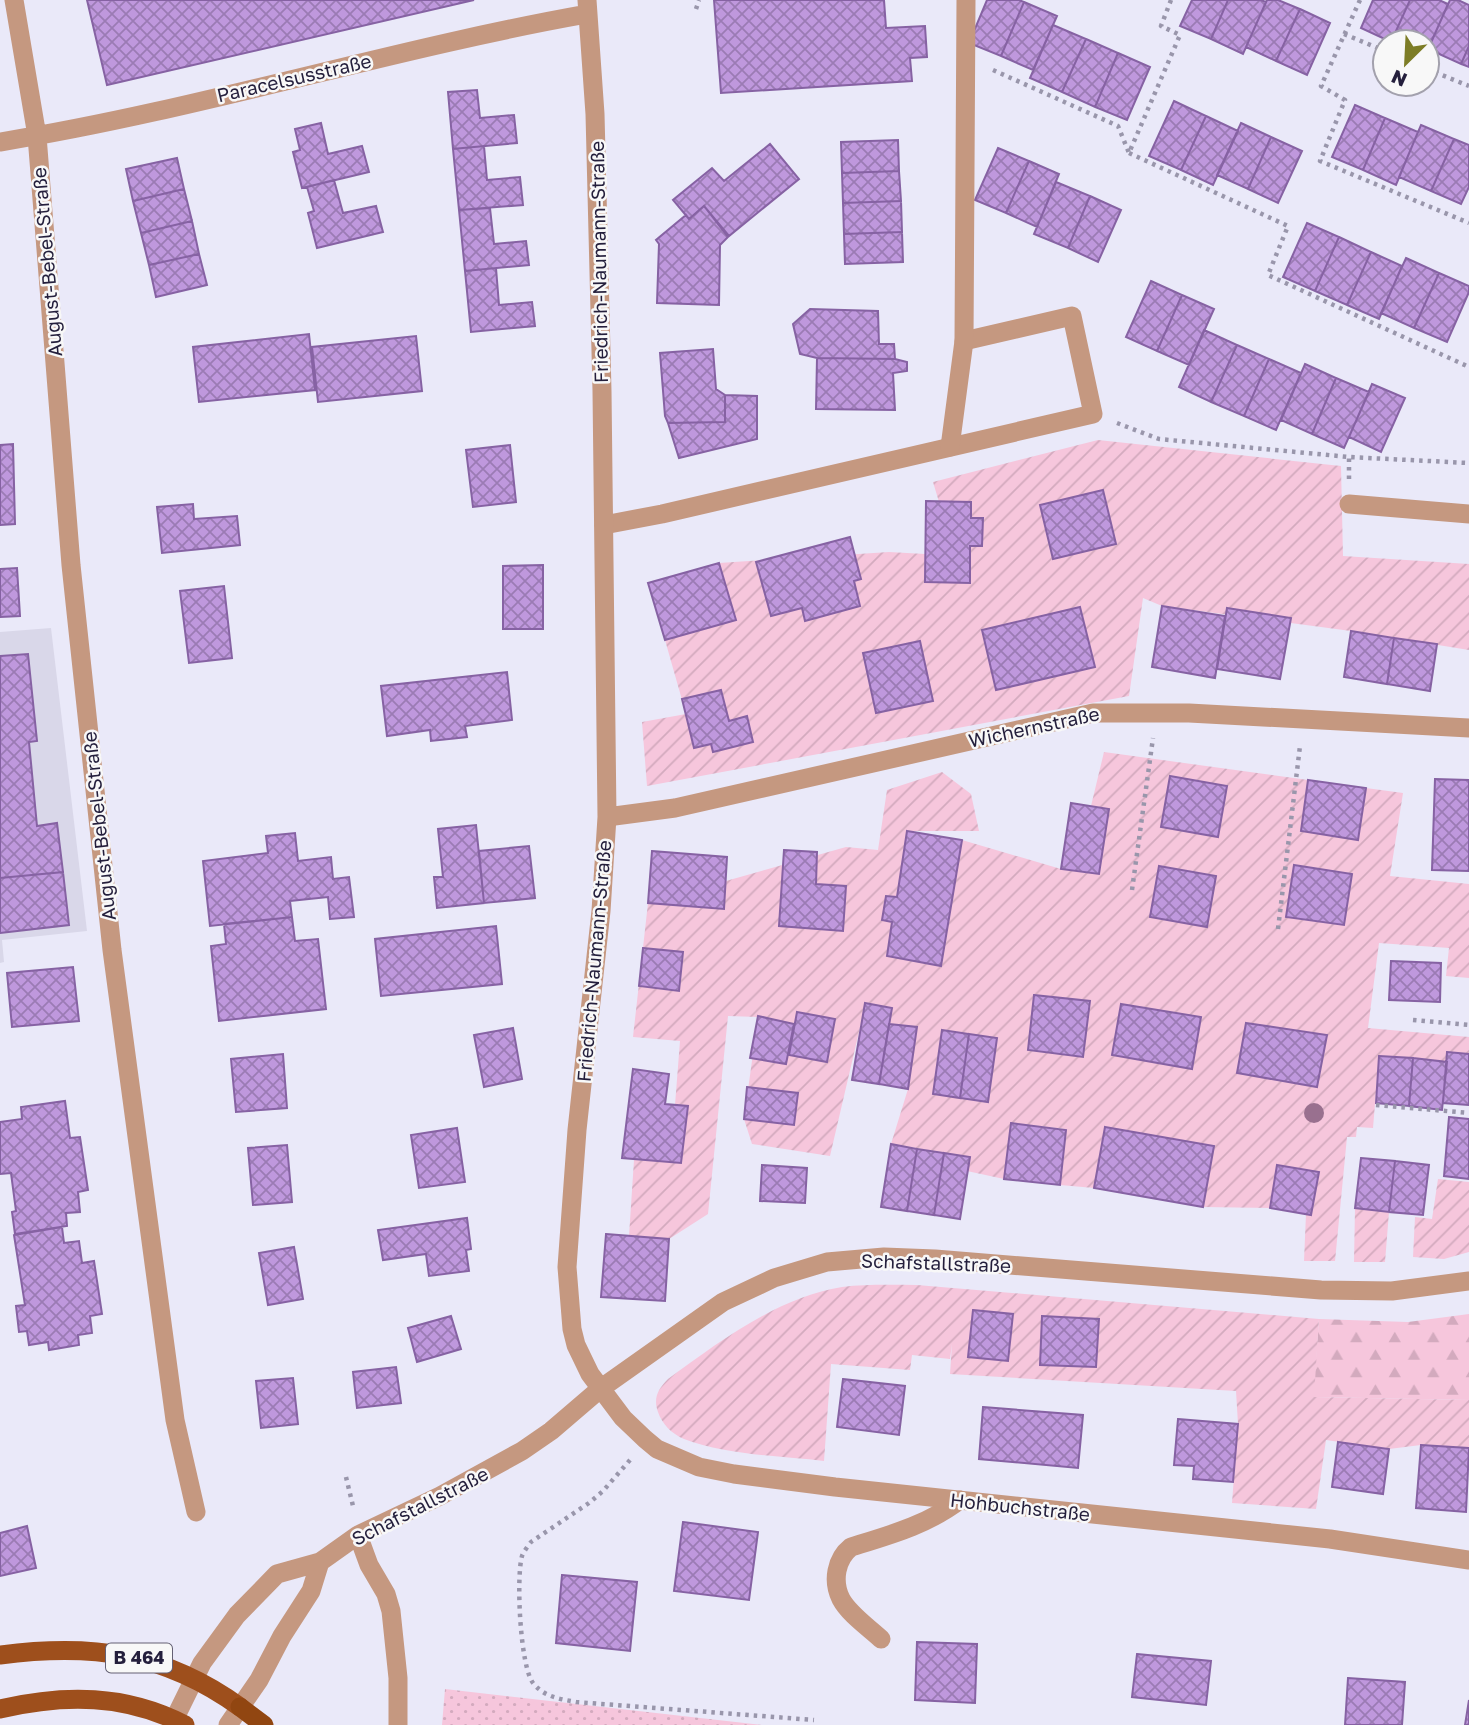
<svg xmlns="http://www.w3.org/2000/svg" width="1469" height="1725" font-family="'Golos Text',sans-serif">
	<defs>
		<pattern id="grass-dots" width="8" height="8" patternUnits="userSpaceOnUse" patternTransform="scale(1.75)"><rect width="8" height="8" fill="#f6c6dc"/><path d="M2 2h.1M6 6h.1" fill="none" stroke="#d3aabe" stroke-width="1.8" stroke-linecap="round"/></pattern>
		<pattern id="forest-firs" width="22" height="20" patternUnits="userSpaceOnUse" patternTransform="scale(1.75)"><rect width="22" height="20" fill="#f6c6dc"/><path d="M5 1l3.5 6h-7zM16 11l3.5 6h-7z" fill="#d3aabe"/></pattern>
		<pattern id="garden-furrows" width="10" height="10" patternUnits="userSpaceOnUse" patternTransform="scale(1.75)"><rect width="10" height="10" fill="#f6c6dc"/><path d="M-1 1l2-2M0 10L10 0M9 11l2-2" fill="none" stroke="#d3aabe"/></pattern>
		<pattern id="building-cross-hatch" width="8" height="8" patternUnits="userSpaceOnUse" patternTransform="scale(1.75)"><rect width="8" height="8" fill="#bf98dd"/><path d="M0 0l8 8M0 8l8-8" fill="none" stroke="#9b7bb4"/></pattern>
	</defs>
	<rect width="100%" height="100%" fill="#eae9f9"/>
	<path fill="#d9d7e9" d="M51,628L87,931L2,940L4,962L0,963V632Z"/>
	<path fill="url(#grass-dots)" d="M445,1689L762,1725H442Z"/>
	<path fill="url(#forest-firs)" d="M1469,1314V1400L1313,1397L1319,1319L1408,1322Z"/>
	<path fill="url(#garden-furrows)" fill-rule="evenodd" d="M1098,440L1341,466L1343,556L1469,564V650L1351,631L1162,606L1143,598L1129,696L647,786L642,722L686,714L665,640L736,620L719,563L889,552L925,554L939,502L933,482Z
		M1104,752L1308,780L1301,831L1358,840L1366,788L1403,793L1390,876L1469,884V978L1446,976L1449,948L1379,943L1368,1028L1469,1037V1054L1447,1062L1379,1056L1373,1128L1357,1127L1356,1137H1347L1335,1261H1304L1306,1214H1311L1318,1172L1277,1165L1270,1208L1203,1207L1213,1146L1105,1127L1094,1188L1060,1185L1065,1129L1011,1123L1004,1179L967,1171L969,1157L891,1144L908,1089L917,1028L862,1019L830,1156L752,1144L744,1119L758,1017L728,1016L708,1214L669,1239L629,1236L634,1160L681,1162L688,1107L675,1105L680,1041L633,1037L648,903L846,847L878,850L887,790L942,772L971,794L979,831H907L887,956L941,966L962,840L1061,869L1099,874L1109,809L1091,806ZM1296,865L1352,874L1344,925L1288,917Z
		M1438,1179L1469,1182V1252L1444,1259L1413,1257L1415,1217L1432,1219Z
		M1355,1208L1389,1212L1385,1262H1354Z
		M917,1285L1319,1319L1314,1397L1469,1400V1448L1421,1445L1389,1449L1326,1440L1316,1509L1232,1503L1238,1424L1236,1391L950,1374L952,1344L950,1359L912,1355L910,1370L831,1364L824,1461C780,1456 726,1455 684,1439C672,1434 662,1424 658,1412C653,1398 658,1389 668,1379C719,1342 778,1297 842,1287C866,1284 892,1285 917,1285Z"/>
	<path fill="url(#building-cross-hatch)" stroke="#8662a3" stroke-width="2" d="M87,0H474L107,85Z
		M714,0H884L886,28L925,26L927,57L910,58L912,81L721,93Z
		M987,0H1019L1024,2L1001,56L969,43Z
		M1192,0H1228L1211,39L1180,26Z
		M1228,0H1261L1266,2L1243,54L1211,39Z
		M1267,0H1278L1300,9L1276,61L1246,47Z
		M1373,0H1410L1391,42L1361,28Z
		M1410,0H1439L1448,4L1427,52V42H1391Z
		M1450,0H1458L1469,5V46L1461,64L1428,49Z
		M1024,2L1057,16L1033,70L1001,56Z
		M1300,9L1330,23L1307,75L1276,61Z
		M1053,25L1086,39L1062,92L1030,78Z
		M1086,39L1118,53L1095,107L1062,92Z
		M1469,46V67L1461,64Z
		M1118,53L1150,67L1127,120L1095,107Z
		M477,90L480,118L514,115L517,143L453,149L448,92Z
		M1174,101L1206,116L1181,170L1149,156Z
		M1355,105L1385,118L1363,170L1332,157Z
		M1206,116L1238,131L1213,185L1181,170Z
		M1385,118L1418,132L1396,185L1363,170Z
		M321,123L328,154L362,146L369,172L302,188L293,152L300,150L295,129Z
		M1241,123L1271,137L1248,189L1217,175Z
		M1421,125L1454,139L1431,191L1399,177Z
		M1271,137L1302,151L1278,203L1248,189Z
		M1454,139L1469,145V187L1461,204L1431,191Z
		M898,140L899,171L842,173L841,142Z
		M770,144L799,179L729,236L704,206L689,219L673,200L712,168L724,181Z
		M484,146L487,180L520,177L523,205L459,210L453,149Z
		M998,148L1029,161L1006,213L975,200Z
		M177,158L184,189L133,201L126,169Z
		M1029,161L1059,174L1037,227L1006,213Z
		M899,171L901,201L843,203L842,173Z
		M334,180L343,213L376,206L383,232L317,248L308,213L314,211L307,187Z
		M1056,182L1090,196L1068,248L1034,234Z
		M184,189L192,221L141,233L133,201Z
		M1090,196L1121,210L1098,262L1068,248Z
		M901,201L902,232L844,234L843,203Z
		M704,206L728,237L720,245L719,305L657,303L659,244L656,240L686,215L689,219Z
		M490,208L494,244L526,241L529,265L465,271L459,210Z
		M192,221L199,254L149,265L141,233Z
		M1307,223L1339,237L1315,291L1283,277Z
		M902,232L903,262L845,264L844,234Z
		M1339,237L1371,252L1347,305L1315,291Z
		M1371,252L1402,266L1379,319L1347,305Z
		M199,254L207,285L156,297L149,265Z
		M1406,258L1439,273L1414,328L1381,313Z
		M496,268L499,305L532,302L535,326L471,332L465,271Z
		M1439,273L1469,286V292L1447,342L1414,328Z
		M1151,281L1182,295L1157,351L1126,337Z
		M1182,295L1214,309L1189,365L1157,351Z
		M810,309L878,311L879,344H894L895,359L817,358L800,354L793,324Z
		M1204,330L1237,345L1211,402L1179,387Z
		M309,334L315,390L199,402L193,347Z
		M416,336L422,391L318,402L312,347Z
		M1237,345L1269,359L1244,416L1211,402Z
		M713,349L716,389L725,395V422L668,423L665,416L660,353Z
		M817,358L895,359L907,362V371L893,373L895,410L816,409Z
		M1269,359L1301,373L1276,430L1244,416Z
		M1305,364L1336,378L1312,434L1281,420Z
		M1336,378L1369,392L1344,448L1312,434Z
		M1372,384L1405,398L1381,452L1349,437Z
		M725,395L757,396V439L679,458L668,423L725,422Z
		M13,444L15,524L0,525V445Z
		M510,445L516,502L473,507L466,450Z
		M1103,490L1116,544L1053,559L1040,505Z
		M926,501L971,502V518H983L982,546H970V583L925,582Z
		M193,504L194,519L237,516L240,545L162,553L157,507Z
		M850,537L861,579L854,581L860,606L805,621L802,608L771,616L756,562Z
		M719,563L736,620L665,640L648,583Z
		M543,565V629H503V566Z
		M17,568L20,616L0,617V569Z
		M224,586L232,658L189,663L180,591Z
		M1162,606L1225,616L1215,678L1152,667Z
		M1080,607L1095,667L996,690L982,630Z
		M1227,608L1291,618L1280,679L1217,669Z
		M1351,631L1394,638L1387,684L1344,677Z
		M1394,638L1437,644L1430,691L1387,684Z
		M920,641L933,701L876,713L863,653Z
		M28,654L37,741L29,742L37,826L57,823L63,872L0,878V656Z
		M507,672L512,720L465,726L467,737L431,741L430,730L387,736L381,686Z
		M721,690L729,721L747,716L753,742L713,752L711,744L694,748L682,699Z
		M1170,776L1227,786L1218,837L1161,827Z
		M1435,779L1469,780V871L1432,870Z
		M1308,780L1366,788L1358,840L1301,831Z
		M1071,803L1109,809L1099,874L1061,869Z
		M476,825L484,903L437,908L434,877H443L438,829Z
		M907,831L962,840L941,966L887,956L892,922L882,920L886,896L897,897Z
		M295,833L298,861L331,857L333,879L349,877L354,917L330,919L328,897L290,901L292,917L210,926L203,861L268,853L266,836Z
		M529,846L535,898L484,903L479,851Z
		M784,850L817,852L816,884L846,886L843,931L779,926Z
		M652,851L727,857L724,909L648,903Z
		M1294,865L1352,874L1344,925L1286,917Z
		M1159,866L1216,876L1207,927L1150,917Z
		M63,872L69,925L0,933V878Z
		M292,917L295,941L318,939L326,1009L219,1021L211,946L226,944L224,924Z
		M496,926L502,984L381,996L375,939Z
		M643,948L683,952L679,991L639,986Z
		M1391,961L1441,963L1440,1002L1389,1000Z
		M73,967L79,1021L12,1027L7,973Z
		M1034,995L1090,1001L1083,1057L1028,1050Z
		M865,1003L892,1008L879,1084L852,1080Z
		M1121,1004L1201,1017L1192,1069L1112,1055Z
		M797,1012L835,1019L827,1062L789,1055Z
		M758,1016L794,1024L786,1064L750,1058Z
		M1246,1023L1327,1035L1317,1087L1237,1073Z
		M889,1024L917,1027L908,1089L879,1084Z
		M513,1028L522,1079L484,1087L474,1035Z
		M942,1030L969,1034L960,1098L933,1094Z
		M969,1034L997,1038L988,1102L960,1098Z
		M1447,1052L1469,1054V1105L1443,1103Z
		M283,1054L287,1108L236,1112L231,1059Z
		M1379,1056L1413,1058L1409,1106L1376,1103Z
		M1413,1058L1447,1062L1442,1110L1409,1106Z
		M633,1069L669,1074L665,1104L688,1106L681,1163L622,1158Z
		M747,1087L798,1093L794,1125L744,1119Z
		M65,1101L70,1138L80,1137L88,1190L78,1192L80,1212L66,1213L67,1226L15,1234L12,1212L16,1211L11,1173L0,1174V1122L22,1119L21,1107Z
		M1449,1117L1469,1119V1179L1444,1176Z
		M1011,1123L1066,1130L1060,1185L1004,1179Z
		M1105,1127L1214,1146L1203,1207L1094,1188Z
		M457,1128L465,1182L419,1188L411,1135Z
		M891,1144L917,1149L907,1211L881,1207Z
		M287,1145L292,1202L253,1205L248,1148Z
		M917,1149L944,1153L934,1215L907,1211Z
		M944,1153L970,1157L960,1219L934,1215Z
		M1361,1158L1395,1161L1389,1212L1355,1208Z
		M1395,1161L1429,1165L1423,1215L1389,1212Z
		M762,1165L807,1168L805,1203L760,1201Z
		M1277,1165L1319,1172L1311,1215L1270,1208Z
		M467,1218L471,1249L466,1250L469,1271L429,1276L426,1254L383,1260L378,1230Z
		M62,1227L64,1243L79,1241L82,1263L94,1261L102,1314L90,1316L92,1333L78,1335L79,1345L49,1350L48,1342L29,1345L27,1331L19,1332L16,1306L25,1305L14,1235Z
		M606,1234L669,1239L665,1301L601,1297Z
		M294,1247L303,1299L268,1305L259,1253Z
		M973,1310L1013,1314L1008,1361L968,1357Z
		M451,1316L461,1349L417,1362L408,1328Z
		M1042,1316L1099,1319L1096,1367L1040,1365Z
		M396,1367L401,1403L357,1408L353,1372Z
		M293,1378L298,1424L261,1428L256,1381Z
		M843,1379L905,1386L899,1435L837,1427Z
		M983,1407L1083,1415L1078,1468L979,1459Z
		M1178,1419L1238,1424L1233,1482L1193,1479L1194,1466L1174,1465Z
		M1338,1442L1389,1449L1383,1494L1332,1487Z
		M1421,1445L1469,1448L1466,1512L1416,1508Z
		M683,1522L758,1532L749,1600L674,1591Z
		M27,1526L36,1568L0,1576V1533Z
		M562,1575L637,1582L630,1651L556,1643Z
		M917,1642L977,1644L975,1703L915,1700Z
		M1137,1654L1211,1661L1206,1705L1132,1697Z
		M1348,1678L1405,1682L1402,1725H1345Z
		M1469,1700V1725H1465Z"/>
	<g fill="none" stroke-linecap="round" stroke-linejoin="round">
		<path stroke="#9996ab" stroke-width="4.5" stroke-dasharray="3.5 5" stroke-linecap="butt" d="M1360,0L1321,86L1345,100L1320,161L1469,223
			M696,9L699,0
			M1344,34L1385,51
			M1427,69L1469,86
			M993,70L1118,126L1129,153L1180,35L1161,26L1171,0
			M1129,153L1288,226L1268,275L1469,367
			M1117,423L1159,439L1349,457L1469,463
			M1349,479V457
			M1132,890L1153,738
			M1278,929L1300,746
			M1413,1020L1469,1025
			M1376,1105L1469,1113
			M630,1460L603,1491L589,1503L531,1542C528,1546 524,1551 522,1556C516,1577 520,1666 533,1683C544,1697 560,1699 576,1702L814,1720
			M346,1477L353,1506"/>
		<path stroke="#c59880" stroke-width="19" d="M1349,504L1469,514
			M604,525L662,514L1093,414L1072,316L964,341
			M881,1639C868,1627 849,1614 841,1599C832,1581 836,1559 851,1547C890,1535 927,1525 960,1500"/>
		<path stroke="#c59880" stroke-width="19" d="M14,0L37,136L71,565L112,950L175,1420L196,1512
			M587,0L595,114L602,391L607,817L601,911L577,1130L567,1267L572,1329L576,1345L590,1374L623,1418L645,1439L657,1449L699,1467L734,1474L835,1487L1330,1539L1469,1560
			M0,142C198,110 390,49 587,14
			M950,447L964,341L966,0
			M607,817L675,808L1093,713H1189L1469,728
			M358,1535L369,1565L386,1594L391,1611L398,1678V1725
			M174,1720L202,1663L237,1615L277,1574L320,1562L358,1535L440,1496L522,1451L551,1431L600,1389L723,1302L774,1278L827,1262L884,1257L935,1259L1321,1290L1392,1291L1469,1281
			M228,1725L259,1680L282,1636L311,1591L320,1562"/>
		<path stroke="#9e4f1c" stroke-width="19" d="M0,1655C91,1643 164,1652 240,1707
			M0,1709C64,1694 126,1694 185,1725"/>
		<path stroke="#914611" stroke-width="19" d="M240,1707L264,1725"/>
	</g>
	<circle fill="#99708f" cx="1314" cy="1113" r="10"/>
	<g text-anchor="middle" stroke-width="5" stroke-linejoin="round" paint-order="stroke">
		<rect fill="#f8f8f8" stroke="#646074" stroke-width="2" x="106" y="1643.5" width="66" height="29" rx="5"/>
		<g font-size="18" font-weight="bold" fill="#241f3c">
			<text x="139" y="1664">B 464</text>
		</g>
		<g font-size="19" fill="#241f3c" stroke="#f8f8f8">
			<text transform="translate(294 78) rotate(-13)" y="7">Paracelsusstraße</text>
			<text transform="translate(47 262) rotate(-95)" y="7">August-Bebel-Straße</text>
			<text transform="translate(599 262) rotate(-91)" y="7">Friedrich-Naumann-Straße</text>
			<text transform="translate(1034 727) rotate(-12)" y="7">Wichernstraße</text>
			<text transform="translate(99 826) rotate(-96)" y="7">August-Bebel-Straße</text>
			<text transform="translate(594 961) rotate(-85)" y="7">Friedrich-Naumann-Straße</text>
			<text transform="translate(936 1263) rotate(2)" y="7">Schafstallstraße</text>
			<text transform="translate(420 1506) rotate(-27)" y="7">Schafstallstraße</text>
			<text transform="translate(1020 1507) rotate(6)" y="7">Hohbuchstraße</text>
		</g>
	</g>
	<g transform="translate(1406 63) rotate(204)"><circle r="33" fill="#f8f8f8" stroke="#a3a1ad" stroke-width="2"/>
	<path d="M0-5L12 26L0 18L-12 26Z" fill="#7d7d26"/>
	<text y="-10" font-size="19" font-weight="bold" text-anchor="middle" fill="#241f3c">N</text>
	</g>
</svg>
